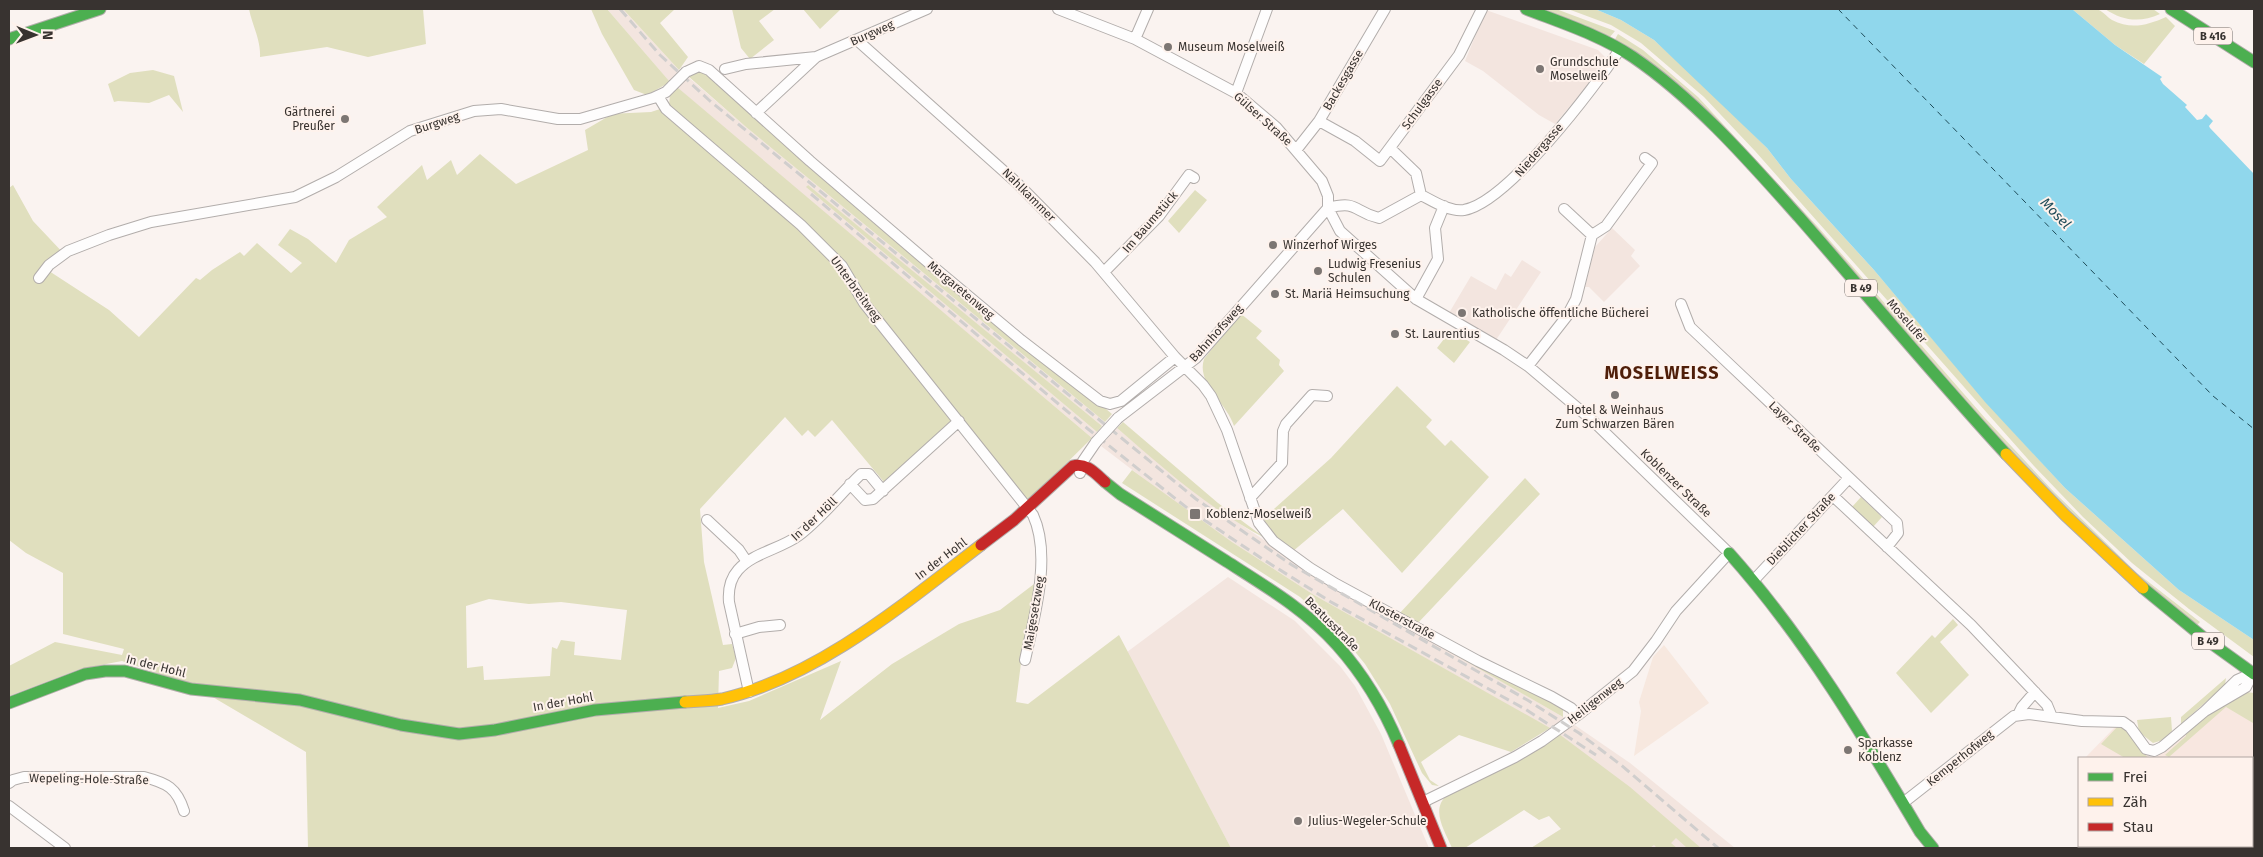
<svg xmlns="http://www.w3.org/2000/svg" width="2263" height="857" font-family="'Fira Sans',sans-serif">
	<rect width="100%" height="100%" fill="#faf3f0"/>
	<path fill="#f7e8df" d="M1664,645L1709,703L1634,756L1641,711L1639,702L1653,657Z"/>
	<path fill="#f3e5df" d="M607,9H623L679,70L669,81Z
		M1486,10L1598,50L1605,57L1606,63L1555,124L1539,115L1483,71L1465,61Z
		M687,76L746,127L1105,422L1102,426L807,185V187L1097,432L1092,438L699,107L677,87Z
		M1612,228L1635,250L1631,256L1640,266L1604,302L1589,287H1585L1595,247Z
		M1522,260L1541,272L1496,340L1449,313L1471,276L1496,290L1505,273L1511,277Z
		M1117,428L1206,501L1295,561L1563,717L1630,763L1735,848H1531L1561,829L1559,734L1314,595L1232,542L1160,491L1101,446Z
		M1228,577L1295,621L1340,666L1355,686L1381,734L1429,848H1231L1127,652Z"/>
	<path fill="#f8e7e0" d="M2245,692L2254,693V848H2124L2126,846H2252V758H2155L2191,727Z
		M2117,725L2125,728L2150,758H2085Z"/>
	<path fill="#e0dfbe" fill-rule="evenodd" d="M249,9H423L426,44L368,57L327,47L260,57C261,40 252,25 249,9Z
		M591,9H607L670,82L647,95L634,90L602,34Z
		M623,9H675L660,23L688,57L679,70Z
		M732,9H775L759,21L774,40L750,59L741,48Z
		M803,9H841L820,29Z
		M1544,9H1556L1615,31L1609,38Z
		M1568,9H1595L1621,20L1654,40L1702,84L1767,148L1791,179L1874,270L1986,402L2065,488L2179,590L2254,640V657L2189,609L2132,563L2083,517L2034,466L1755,151L1704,97L1641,43L1611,25Z
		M2072,9C2079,9 2089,7 2096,9C2102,10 2107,17 2112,20C2131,30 2148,25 2166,17L2175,26L2144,64L2115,45Z
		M2105,9H2153L2160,14C2140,23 2123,21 2105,9Z
		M1618,34L1643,50L1698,97L1818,227L1985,418L2054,492L2137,573L2200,622L2197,625L2135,576L2050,496L1816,229L1688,93L1661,70L1614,41Z
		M701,69L1100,404L1112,414L1105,422L746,127L688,76Z
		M153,70L174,76L183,112L169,95L149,103L118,101L114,102L108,84L130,73Z
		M677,87L1092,438L1026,503L959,414L884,482L832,420L815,437L808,430L802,436L785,417L700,509L704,562L723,645L732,644L736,658L732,668L719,671L718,708L749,701L841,661L820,720L892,664L959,624L1000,610L1038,581L1021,663L1016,702L1028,704L1119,635L1231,848H308L306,752L194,686L122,661L80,669L9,696V666L55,642L122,655L124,649L63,634V573L26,553L9,540V188L13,185L33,221L66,256L49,271L109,310L139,337L196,278L200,280L212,270L240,252L244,256L257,243L291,273L302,263L278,245L290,229L308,239L336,263L349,240L387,217L377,207L422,165L427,180L451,160L457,175L480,154L516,184L588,150L585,130L609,116L608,114L651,112L669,106L670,94ZM489,599L529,604L561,602L627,610L621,660L574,655L575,642L561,640L557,649L552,647L550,676L484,680L483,666L467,668L466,606Z
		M808,185L1102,426L1097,432L806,187Z
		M1195,190L1207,200L1179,233L1168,221Z
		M1240,313L1262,331L1256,338L1280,360L1279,365L1284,371L1234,426C1227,403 1196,384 1204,359Z
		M1451,330L1470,342L1454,363L1437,348Z
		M1397,386L1432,420L1426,427L1445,446L1451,440L1489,477L1402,573L1343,509L1292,552L1279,541L1264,520L1265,517L1331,458Z
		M1123,422L1218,503L1265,538C1210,510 1163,468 1117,428Z
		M1132,470L1232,542L1314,595L1550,728L1511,752L1459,735L1421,762L1430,780L1439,786L1432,785L1422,773L1390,704L1365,664L1339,632L1300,597L1122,483Z
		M1525,478L1540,494L1417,624L1399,614Z
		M1861,497L1882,517L1873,527L1852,507Z
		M1953,619L1958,625L1940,642L1969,675L1931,713L1896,673L1932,635L1935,638Z
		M1394,620L1563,706V717Z
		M2226,678L2225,685L2181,724V717Z
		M2245,692L2254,693L2253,723L2226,707L2169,757L2165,755L2186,736V731L2218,707Z
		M2171,717L2172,731L2163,740L2153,743L2139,732L2137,720Z
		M2117,725L2125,729L2148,758H2125L2101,744L2118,726Z
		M1559,734L1630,787L1701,848H1687L1676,838L1671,843L1677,848H1657L1654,845L1650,848H1531L1561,829L1549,816L1539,820L1524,810L1465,848H1452C1445,831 1430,810 1447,795L1519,760Z"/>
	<path fill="#90d7ec" d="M1595,9H2072L2115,45L2162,77L2160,79L2163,84L2187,105L2185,107L2197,120L2202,119L2206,114L2213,121L2209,126L2210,128L2254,174V640L2179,590L2065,488L1985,402L1874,270L1791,179L1767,148L1654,40L1621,20Z"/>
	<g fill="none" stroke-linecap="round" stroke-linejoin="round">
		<path stroke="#1f4c59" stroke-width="1" stroke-dasharray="6 5" stroke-linecap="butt" d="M1838,9L2213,396L2254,429"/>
		<defs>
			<path id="street" d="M1058,9L1135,39L1236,93L1276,127L1322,181L1328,196V208L1340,231L1416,299L1504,350L1528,366L1593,421L1729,553L1676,611L1656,641L1633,671L1578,715L1542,741L1515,757L1423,802
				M1135,39L1148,9
				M857,40L1017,183L1095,262L1175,357L1203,385L1211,396L1227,430L1259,523L1273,541L1310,568L1336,584L1478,661L1552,697L1571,708L1578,715
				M725,69L746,64L816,57
				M686,72L699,66L709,70L810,161L930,264L1021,340L1100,401L1110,404L1121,401L1175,357
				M1236,93L1267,9
				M658,96L666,109L801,225L842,266L864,303L1033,515C1052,556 1034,618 1025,660
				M756,113L816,57L927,9
				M1319,121L1355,141L1380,161L1459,55L1482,9
				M1297,149L1319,121L1385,9
				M1421,195C1433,201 1449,212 1464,210C1507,203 1595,87 1620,49
				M1328,208C1359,200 1353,212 1379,218L1421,195L1416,173L1390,148
				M1592,235L1606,226L1652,163L1645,158
				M1104,272L1159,216L1189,175L1194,178
				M39,278L49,265L68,251L109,235L151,222L295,197L336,177L410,131L474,111L501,109L558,119H580L653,98L666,92L673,85
				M1416,299L1438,259L1435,228L1444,206
				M1681,304L1690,327L1897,523L1898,533L1887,547
				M1528,366L1567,316L1576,299L1592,235L1564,209
				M1118,418L1196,358L1328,208
				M1080,473L1083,461L1096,442
				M850,484L865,500L873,499L959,421
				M1833,496L1971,625L2047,705L2052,717
				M1250,498L1282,463L1283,431L1286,424L1312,395L1327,396
				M707,520L739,550L747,562
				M1754,580L1849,478
				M735,634L759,627L780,625
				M749,692L729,602C728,590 730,579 738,570C753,553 780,549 798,536C821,519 840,494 861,474H869L883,491
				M2018,715L2022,707L2035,692
				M9,783L13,780L24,777H144C167,783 177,788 184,811
				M1903,803L2014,716L2029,714L2082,721L2123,722L2130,727L2146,749L2154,751L2162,747L2205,711L2237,680L2253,673L2246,687L2205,711
				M9,806L65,848
				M2118,848L2120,846"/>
			<path id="fast" d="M1526,9C1562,23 1600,35 1633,57C1696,100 1749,161 1799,217C1868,296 1935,377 2006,454
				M2171,9L2254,62
				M9,39L100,9
				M1105,482L1120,494C1155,516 1191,539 1226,561C1265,586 1306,610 1337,645C1363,674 1384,709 1399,745
				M1729,553C1805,638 1862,734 1920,832L1933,848
				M2143,588L2204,638L2254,674
				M9,703L85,674L105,671H125L191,689L300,700L401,725L459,734L495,730L595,710L685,702"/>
			<path id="slow" d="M2006,454L2065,515L2143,588
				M685,702C697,701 710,701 722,699C818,677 905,603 981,545"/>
			<path id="jam" d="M981,545L1014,520L1073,466C1086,462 1096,474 1105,482
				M1399,745L1441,848"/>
		</defs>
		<use href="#street" stroke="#b2adab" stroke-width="12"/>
		<use href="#fast" stroke="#b2adab" stroke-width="13"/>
		<use href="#slow" stroke="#b2adab" stroke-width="13"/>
		<use href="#jam" stroke="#b2adab" stroke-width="13"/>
		<use href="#street" stroke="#fefdfd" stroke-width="10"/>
		<use href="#fast" stroke="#4caf50" stroke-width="11"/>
		<use href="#slow" stroke="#ffc107" stroke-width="11"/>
		<use href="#jam" stroke="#c62828" stroke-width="11"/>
		<path stroke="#d0cecd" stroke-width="3" stroke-dasharray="10 5" stroke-linecap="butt" d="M620,9L660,55L710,101L1196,499L1292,565L1529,701L1579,733L1621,765L1718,848
			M811,194L1088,429L1191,511L1261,558L1331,602L1525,709L1596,755"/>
		<defs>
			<path id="street-bridge" d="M673,85L686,72
				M1096,442L1118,418"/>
		</defs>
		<use href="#street-bridge" stroke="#b2adab" stroke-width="12" stroke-linecap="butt"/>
		<use href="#street-bridge" stroke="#fefdfd" stroke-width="10"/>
	</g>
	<g fill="#7c7673" stroke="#fef2ec" stroke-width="2">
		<circle cx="1168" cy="47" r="5"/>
		<circle cx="1540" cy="69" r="5"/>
		<circle cx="345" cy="119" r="5"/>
		<circle cx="1273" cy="245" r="5"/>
		<circle cx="1318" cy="271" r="5"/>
		<circle cx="1275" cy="294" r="5"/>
		<circle cx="1462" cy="313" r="5"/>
		<circle cx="1395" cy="334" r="5"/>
		<circle cx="1615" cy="395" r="5"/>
		<rect x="1189" y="508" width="12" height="12" rx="2.5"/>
		<circle cx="1848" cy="750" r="5"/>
		<circle cx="1298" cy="821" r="5"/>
	</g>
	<g text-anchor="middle" stroke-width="4" stroke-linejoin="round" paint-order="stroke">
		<g fill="#fef2ec" stroke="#736c68" stroke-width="1">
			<rect x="2194" y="27.5" width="38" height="17" rx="4"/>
			<rect x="1845" y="279.5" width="32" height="17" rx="4"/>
			<rect x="2192" y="632.5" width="32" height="17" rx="4"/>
		</g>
		<g font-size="11" font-weight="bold" fill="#383330">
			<text x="2213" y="40">B 416</text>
			<text x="1861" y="292">B 49</text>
			<text x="2208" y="645">B 49</text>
		</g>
		<g font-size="12" fill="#383330" stroke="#fef2ec">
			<text transform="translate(872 33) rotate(-24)" y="4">Burgweg</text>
			<text transform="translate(1343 80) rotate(-60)" y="4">Backesgasse</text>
			<text transform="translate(1422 104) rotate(-54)" y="4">Schulgasse</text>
			<text transform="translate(1263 119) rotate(42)" y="4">Gülser Straße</text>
			<text transform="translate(437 123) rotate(-18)" y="4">Burgweg</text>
			<text transform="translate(1539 150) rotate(-49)" y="4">Niedergasse</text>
			<text transform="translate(1029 195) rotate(45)" y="4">Nahlkammer</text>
			<text transform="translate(1150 222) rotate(-49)" y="4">Im Baumstück</text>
			<text transform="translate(856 289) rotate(54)" y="4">Unterbreitweg</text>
			<text transform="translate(961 290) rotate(40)" y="4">Margaretenweg</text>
			<text transform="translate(1907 321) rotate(49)" y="4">Moselufer</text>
			<text transform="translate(1216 333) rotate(-48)" y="4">Bahnhofsweg</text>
			<text transform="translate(1795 427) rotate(44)" y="4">Layer Straße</text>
			<text transform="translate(1676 483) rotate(44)" y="4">Koblenzer Straße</text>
			<text transform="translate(814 519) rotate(-43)" y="4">In der Höll</text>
			<text transform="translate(1801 529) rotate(-47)" y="4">Dieblicher Straße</text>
			<text transform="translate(941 559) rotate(-37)" y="4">In der Hohl</text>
			<text transform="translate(1034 613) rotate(-80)" y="4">Maigesetzweg</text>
			<text transform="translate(1402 619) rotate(28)" y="4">Klosterstraße</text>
			<text transform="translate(1332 624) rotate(45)" y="4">Beatusstraße</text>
			<text transform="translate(156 666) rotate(14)" y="4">In der Hohl</text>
			<text transform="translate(1595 701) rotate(-38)" y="4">Heiligenweg</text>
			<text transform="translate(563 702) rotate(-10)" y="4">In der Hohl</text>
			<text transform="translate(1960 758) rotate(-39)" y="4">Kemperhofweg</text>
			<text transform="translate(89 779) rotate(1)" y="4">Wepeling-Hole-Straße</text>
		</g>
		<g font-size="12" fill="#383330" stroke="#fef2ec" text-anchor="start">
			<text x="1178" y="51">Museum Moselweiß</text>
			<text x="1550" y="66">Grundschule<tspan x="1550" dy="14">Moselweiß</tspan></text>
			<text x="335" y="116" text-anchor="end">Gärtnerei<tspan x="335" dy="14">Preußer</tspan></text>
			<text x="1283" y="249">Winzerhof Wirges</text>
			<text x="1328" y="268">Ludwig Fresenius<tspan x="1328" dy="14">Schulen</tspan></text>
			<text x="1285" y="298">St. Mariä Heimsuchung</text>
			<text x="1472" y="317">Katholische öffentliche Bücherei</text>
			<text x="1405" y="338">St. Laurentius</text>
			<text x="1615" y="414" text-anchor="middle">Hotel &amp; Weinhaus<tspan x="1615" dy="14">Zum Schwarzen Bären</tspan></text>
			<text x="1206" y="518">Koblenz-Moselweiß</text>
			<text x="1858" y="747">Sparkasse<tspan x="1858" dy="14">Koblenz</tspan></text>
			<text x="1308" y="825">Julius-Wegeler-Schule</text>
		</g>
		<g font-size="14" font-style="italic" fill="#1f4c59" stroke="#fef2ec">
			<text transform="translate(2056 213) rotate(46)" y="5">Mosel</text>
		</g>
		<g font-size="18" font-weight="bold" letter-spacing="1" fill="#4f1e09" stroke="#fef2ec">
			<text x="1662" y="379">MOSELWEISS</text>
		</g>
	</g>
	<rect width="2263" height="857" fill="none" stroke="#383330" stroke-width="20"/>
	<rect x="2078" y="757" width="175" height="90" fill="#fef2ec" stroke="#afa6a1"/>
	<rect x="2088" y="773" width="25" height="8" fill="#4caf50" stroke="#afa6a1"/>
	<text x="2123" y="782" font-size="15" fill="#383330">Frei</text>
	<rect x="2088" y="798" width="25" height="8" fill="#ffc107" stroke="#afa6a1"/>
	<text x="2123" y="807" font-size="15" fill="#383330">Zäh</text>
	<rect x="2088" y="823" width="25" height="8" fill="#c62828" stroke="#afa6a1"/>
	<text x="2123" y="832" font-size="15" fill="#383330">Stau</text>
	<g transform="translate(35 35) rotate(91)" stroke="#fef2ec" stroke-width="4" paint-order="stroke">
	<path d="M0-4L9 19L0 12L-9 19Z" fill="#383330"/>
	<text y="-8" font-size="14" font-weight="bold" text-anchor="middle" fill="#383330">N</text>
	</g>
</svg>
